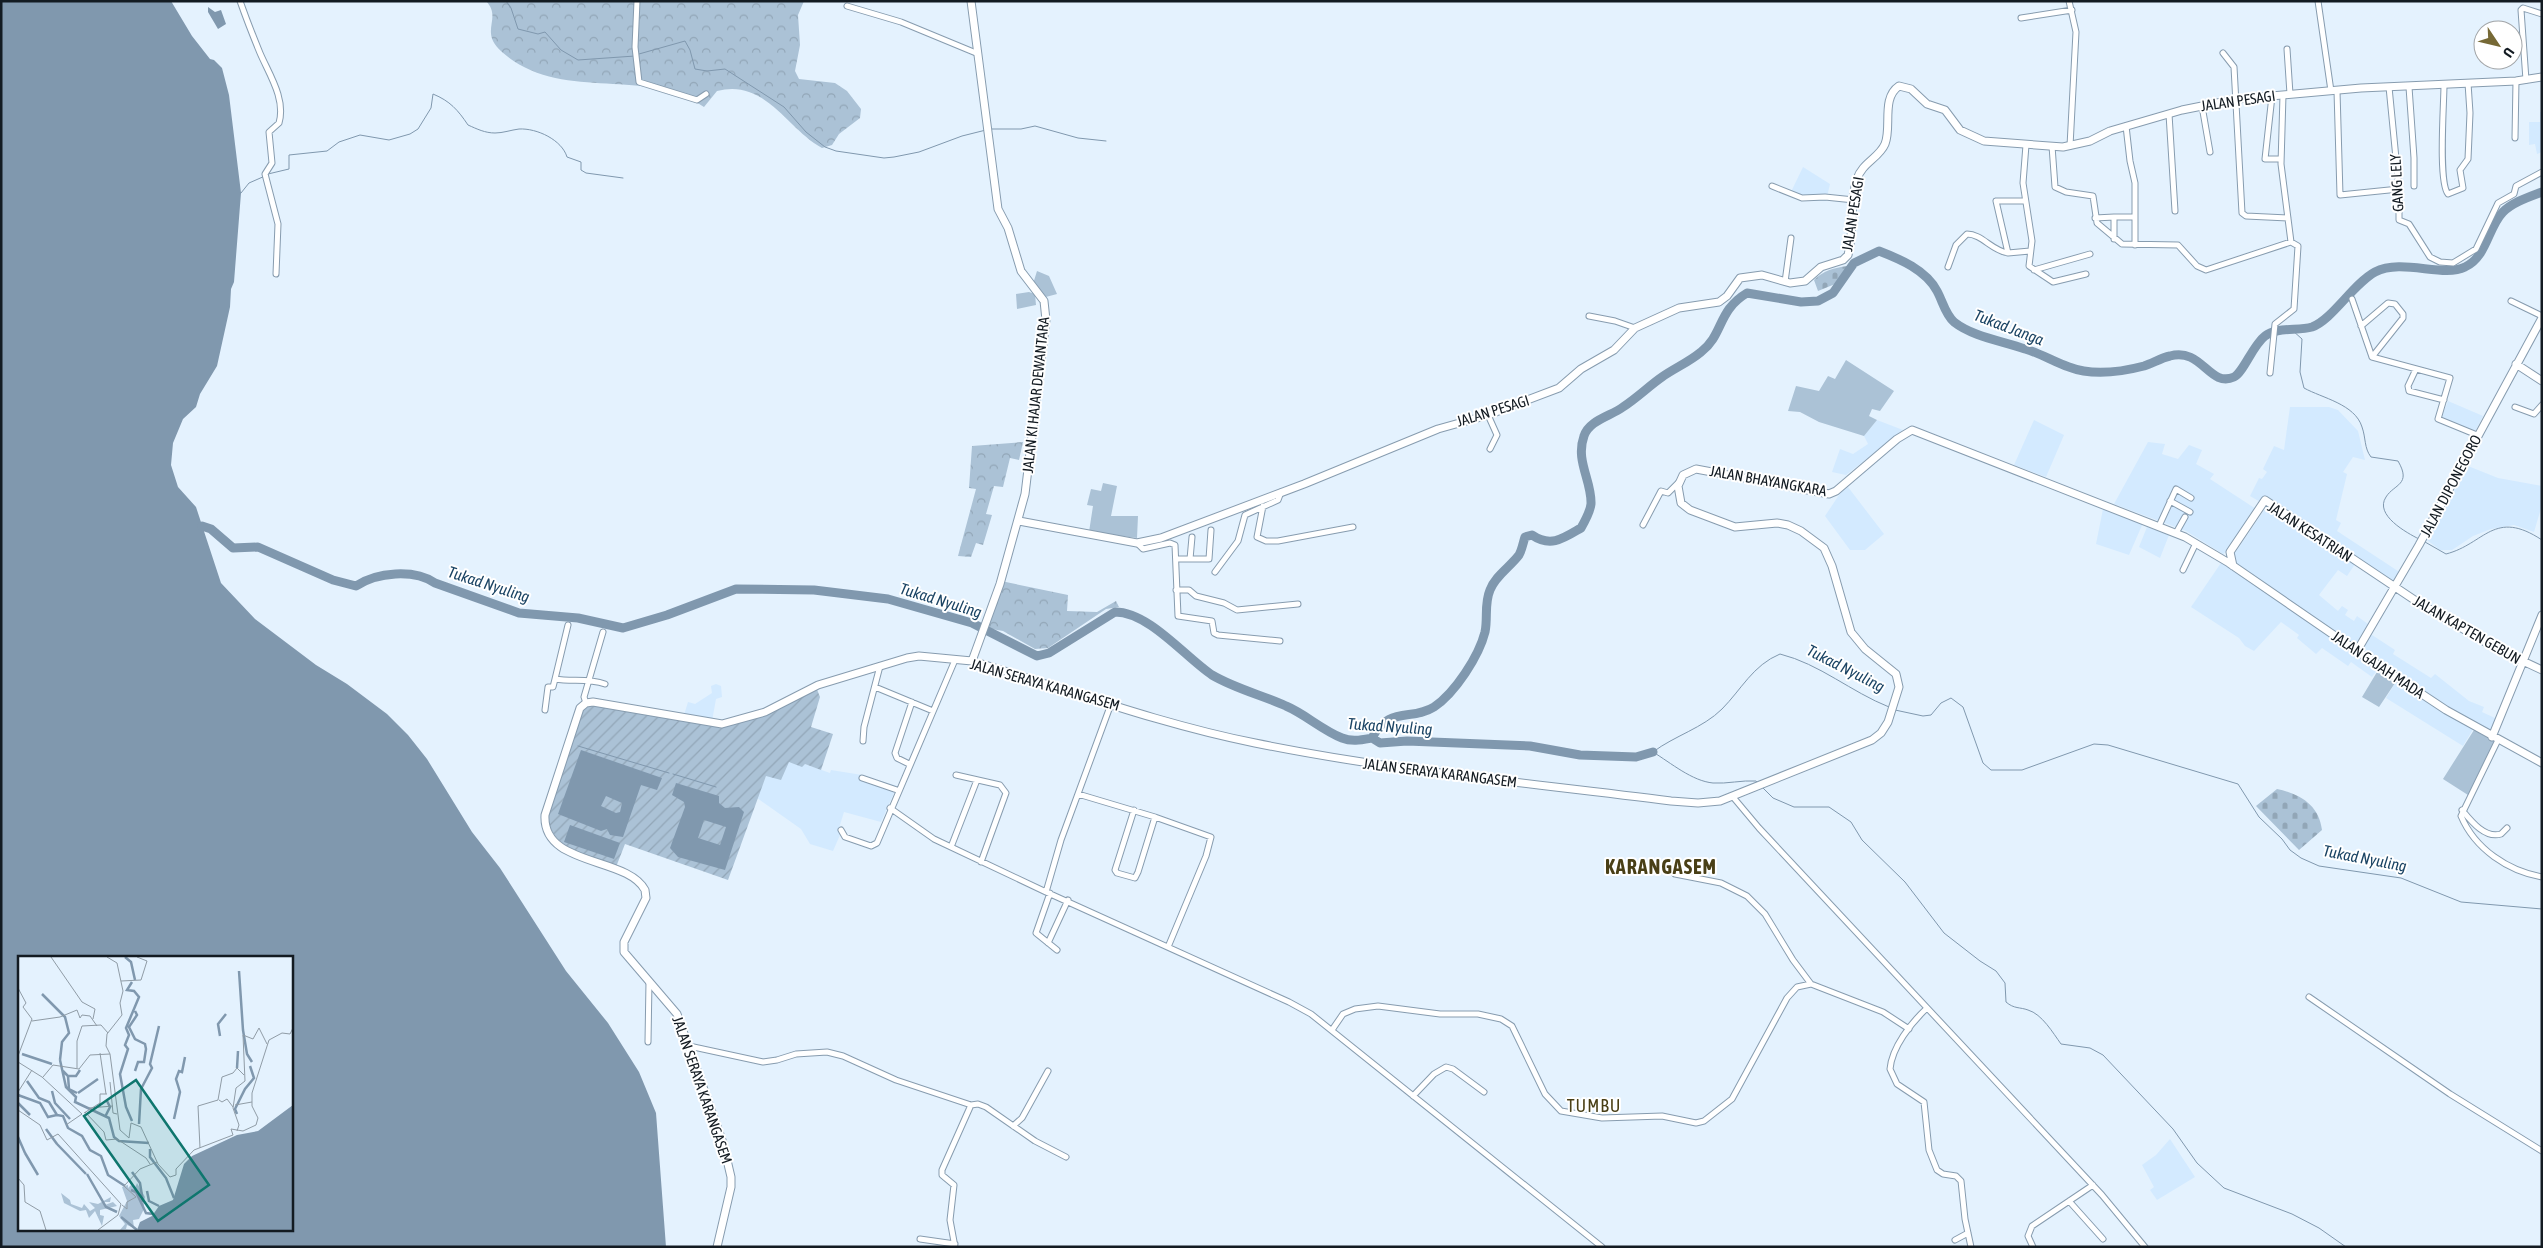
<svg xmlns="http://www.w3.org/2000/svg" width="2543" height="1248" font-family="'Asap Condensed',sans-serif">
	<defs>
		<pattern id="forest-crowns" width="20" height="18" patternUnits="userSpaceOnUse" patternTransform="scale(1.25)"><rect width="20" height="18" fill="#abc2d6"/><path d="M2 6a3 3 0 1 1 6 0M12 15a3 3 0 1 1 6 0" fill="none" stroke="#92a6b7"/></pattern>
		<pattern id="cemetery-stones" width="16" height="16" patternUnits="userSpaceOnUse" patternTransform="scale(1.25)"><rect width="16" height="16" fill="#abc2d6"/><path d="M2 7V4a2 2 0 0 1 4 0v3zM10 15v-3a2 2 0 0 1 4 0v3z" fill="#92a6b7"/></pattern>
		<pattern id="garden-furrows" width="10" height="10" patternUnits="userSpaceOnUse" patternTransform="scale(1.25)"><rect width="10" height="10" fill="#abc2d6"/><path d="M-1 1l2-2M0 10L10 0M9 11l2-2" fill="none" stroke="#92a6b7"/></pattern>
	</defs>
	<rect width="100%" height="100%" fill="#e4f2fe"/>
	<path fill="#d3eaff" d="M2540,112H2542V152L2537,154L2535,144L2529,145V122H2540Z
		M1803,167L1830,184L1826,201H1816L1790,194Z
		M2448,401L2483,416L2475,432L2441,419Z
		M2290,407H2329L2338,410L2358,431L2365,460L2353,457L2343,472L2347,474L2336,520L2341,523L2337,531L2404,575L2394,591L2355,564L2347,576L2338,570L2319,595L2338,611L2342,606L2348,610L2345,615L2354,621L2357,616L2372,627L2369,633L2395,650L2393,654L2431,678L2435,674L2469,701L2484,707L2482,712L2497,719L2491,735L2475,726L2463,746L2386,698L2397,680L2378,669L2372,677L2351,662L2348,666L2322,648L2316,654L2297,638L2299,635L2281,622L2254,651L2245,646L2239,638L2191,607L2225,557L2235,553L2267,506L2250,496L2259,478L2262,479L2267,472L2263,469L2274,446L2284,450Z
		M1877,420L1903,430L1846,475L1832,472L1840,449L1853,454L1868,444L1864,436Z
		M2034,420L2064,435L2046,477L2014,465Z
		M2148,442L2165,444L2162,454L2178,459L2189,445L2202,450L2196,464L2214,474L2210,479L2256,509L2229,550L2223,554L2186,531L2114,504Z
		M2468,466L2498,478L2542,486V505L2534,532L2514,525L2491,529L2473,536L2452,550H2440L2427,540Z
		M1848,487L1884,534L1865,550H1850L1825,516L1841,492Z
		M2103,509L2143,523L2129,555L2096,544Z
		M2147,527L2169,535L2160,558L2139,547Z
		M716,684L721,686L722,697L716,699L712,721L684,715L688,702L695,704L712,693L711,686Z
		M789,762L805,764L830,773L831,770L862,775L897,786L881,822L844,812L839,828L840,835L833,851L810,844L801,829L757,798L766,776Z
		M2170,1139L2195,1177L2157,1200L2150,1190L2154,1187L2142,1165L2156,1155Z"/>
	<path fill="#abc2d6" d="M1037,271L1049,276L1057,294L1042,298L1033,284Z
		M1029,292L1035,294L1036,305L1017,309L1016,294Z
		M1846,360L1894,391L1880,411L1872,409L1869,416L1877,420L1864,436L1819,422L1800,412L1788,411L1796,386L1819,391L1828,376L1835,379Z
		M1103,483L1117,486L1111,516H1138L1137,538L1089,532L1093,506L1087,505L1091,489L1101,491Z
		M2377,672L2395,683L2379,707L2362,697Z
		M2474,730L2495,742L2468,795L2443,779Z"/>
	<path fill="url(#forest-crowns)" d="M486,1H804L798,15L800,45L795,71L799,79L835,83L847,91L861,109L860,118L839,134L832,145L822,148C787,129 765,78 717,91L704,107C645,65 561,104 502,52C478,31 503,19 486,1Z
		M1023,442L1019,460L1010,458L1003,487L994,486L986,514L992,515L983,545L976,543L971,557L958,556L976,489L969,488L972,446Z
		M1001,581L1068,595L1067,611L1097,612L1116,601L1119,607L1106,609L1048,648L1035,649L1003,631L986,628Z"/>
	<path fill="url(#cemetery-stones)" d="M1847,266L1840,282L1818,291L1814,280C1824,270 1834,268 1847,266Z
		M2277,789C2300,794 2319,805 2322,830L2299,850L2256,806Z"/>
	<path fill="url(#garden-furrows)" d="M816,687L820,697L811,727L833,734L821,770L805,764L802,767L789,762L781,780L766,776L728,880L625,844L616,867C590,857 555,851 547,819L582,710L586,707L594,705L717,727L759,716Z"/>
	<path fill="#8098ae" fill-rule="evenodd" d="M1,1H171L192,36L210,59L214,60L222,68L229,95L241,193L234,282L231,289L230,307L217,366L200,394L196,407L183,419L173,443L171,465L178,487L196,507L221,583L255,619L316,665L347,684L387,714L408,735L427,759L472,832L500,868L566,971L608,1023L639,1072L656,1113L666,1247H1ZM19,957H291V1229H19Z
		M208,7L215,12L221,10L226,24L218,29L208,12Z
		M581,750L662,778L657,790L641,785L623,837L610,835L607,829L601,831L558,814ZM606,796L622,803L620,812L616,813L601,806Z
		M676,783L719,796V803L725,808L739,807L744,812L725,870L678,857L670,848L685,807L684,802L672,795ZM704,820L726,827L720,845L698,838Z
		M570,825L620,843L614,859L564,842Z"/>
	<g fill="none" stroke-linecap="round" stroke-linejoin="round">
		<path stroke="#8098ae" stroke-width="1" d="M506,1L511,8L518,29L538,34L545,32L561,50L578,60L635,56
			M639,54L685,41L690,50L695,69L707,71L725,69L784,107L806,132L825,147L836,151L884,158L894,157L919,152L962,136L986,130
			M990,129H1021L1035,126L1078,138L1106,141
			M268,174L289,169V155L327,151L339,142L360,135L389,140L410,134L418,129L431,108L433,94C450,101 458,110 468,125C477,129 485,133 495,133C503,133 511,130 519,129C537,128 562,140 567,157L581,162V170L586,173L623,178
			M241,193L249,183L265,176
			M2292,330L2302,339L2300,372L2304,388C2322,398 2355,404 2362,427C2366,438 2364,448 2371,457L2398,461C2412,485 2394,484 2386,497C2374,515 2407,533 2419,539
			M2425,542L2446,554C2485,544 2494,508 2542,540
			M1895,710L1923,716L1931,715L1941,703L1951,698L1963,707L1983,763L1991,770H2022L2094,744L2108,745L2238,784L2259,817L2282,839L2290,850L2301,858L2319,866L2401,878L2461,902L2542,909
			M578,746L669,773
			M673,774L716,787
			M1758,783L1756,781C1742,780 1727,784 1713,783C1692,781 1671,763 1653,752C1674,736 1703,728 1722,709C1741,690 1753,665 1780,654C1820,664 1851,692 1889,707
			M1763,788L1773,798L1794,807H1829L1851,822L1862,840L1905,882L1944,933L1980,961L1996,971L2005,983L2006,1002C2014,1009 2020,1007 2028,1010C2042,1014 2053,1033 2061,1044L2090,1048L2103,1055L2173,1129L2197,1163L2224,1188L2292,1214L2319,1228L2346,1247"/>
		<path stroke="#8098ae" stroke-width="9" d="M202,526L211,529L233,548L258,547L333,580L356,586C377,572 414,569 435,583L519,613L578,618L623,628L667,615L736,589L814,590L888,599L972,623L1037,656L1049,653L1115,612C1149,612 1185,657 1212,675C1236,689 1262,695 1286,706C1305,714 1322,730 1342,738C1352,742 1361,740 1372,738L1380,743L1407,741L1530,746L1580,755L1636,757L1653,752
			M1372,738C1388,706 1412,721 1434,707C1455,693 1479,656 1485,632C1488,618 1484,604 1490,590C1495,576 1510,567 1519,555C1522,550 1523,543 1525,537L1532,535C1551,548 1564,538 1581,528C1585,521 1590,512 1591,504C1592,481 1575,461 1584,436C1589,420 1611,416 1623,407C1637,398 1649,386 1662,377C1675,368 1689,362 1701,352C1724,334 1717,311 1747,293L1801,302L1818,301L1833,293L1854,263L1879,251C1900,259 1926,270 1937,291C1943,302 1945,314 1954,322C1973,337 2003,341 2025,349C2040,353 2054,362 2069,367C2092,376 2121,372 2144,366C2153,363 2161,358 2170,356C2202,347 2209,388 2234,377C2243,373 2253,345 2265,336C2276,327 2298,331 2312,327C2332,320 2353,284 2375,272C2402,258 2443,278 2465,267C2487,257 2488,227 2503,212C2513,202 2529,197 2542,192"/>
		<defs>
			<path id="street" d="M240,1C246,18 253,36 260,53C269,74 286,99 279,123L269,132L272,163L265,174L278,224L276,274
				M637,1L635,47L639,82L697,100L706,94
				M2069,1L2076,32L2070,146
				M2318,1L2331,91
				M847,6L901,22L976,53
				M2021,18L2072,10
				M2287,49L2290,94
				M2223,53L2234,67L2242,213L2246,216L2288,218
				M2526,80L2521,10L2523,8L2542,14
				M2444,85C2444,104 2438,182 2448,194L2463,188L2460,170L2468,159L2470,113L2468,83
				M2389,87L2399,189V220L2409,224L2430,257L2440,262L2453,263L2476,249L2498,203L2514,194L2516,186L2542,172
				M2409,87L2414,158V186
				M2337,91L2340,195L2399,189
				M2272,96L2265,159H2281
				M2202,106L2210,152
				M2169,114L2175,211
				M2126,126L2130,161L2135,183V245
				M2515,138L2516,81
				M2026,145L2023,183L2032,241L2029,266L2053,282L2086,274
				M2052,146L2055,187L2066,192L2093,196L2097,223L2122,244L2178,245L2197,266L2206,270L2291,242
				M1772,186L1802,198L1825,197L1854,200
				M2114,217H2134
				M2095,218L2114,217V239
				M2008,253L2030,251
				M1948,267L1956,245L1967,234C1982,234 1992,251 2008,253L1996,201H2025
				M2034,270L2090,254
				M1785,282L1791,238
				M2352,299L2372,357L2450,378L2438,419L2477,435
				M2511,301L2542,316
				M1589,316L1615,321L1635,328
				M2361,326L2388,303L2395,304L2403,314V318L2372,357
				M2416,369L2408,386L2409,391L2444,400
				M2270,373L2275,324L2294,309L2298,246L2291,242L2281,164L2283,95
				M2515,407L2534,414L2542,405
				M1488,415L1497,435L1490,449
				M2170,501L2190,512
				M1263,506L1257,537L1266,541H1278L1353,527
				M1643,525L1661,491L1668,493L1678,483
				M2159,526L2176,489L2191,498
				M2176,533L2185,517
				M1137,543L1143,549L1170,543L1175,545L1178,616L1212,621L1214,633L1218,635L1280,641
				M1176,559H1209L1211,530
				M1190,559L1192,537
				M2183,570L2196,543
				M1215,572L1238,541L1245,515L1278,500L1281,492
				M1176,590H1189L1196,596L1224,603L1237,610L1298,604
				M555,679L568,625
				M875,687L933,711
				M586,703L584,697L603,632
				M1111,704L1061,840L1046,892L1289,1002L1311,1014L1602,1247
				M545,710L548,687H553L555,679C572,682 588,678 605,684
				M2498,740L2461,816C2475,849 2508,871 2542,877
				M863,741L864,727L880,666
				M909,764L897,758L895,753L912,702
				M956,775L1000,785L1006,793L981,862
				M862,778L897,790
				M1078,794L1155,817L1211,837L1206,856L1168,947
				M1733,797L1759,828L2102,1195L2145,1247
				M890,808L934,839L1046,892
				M1134,810L1115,870L1117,873L1135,878L1138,872L1155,817
				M2462,810C2471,821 2485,839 2501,834L2507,828
				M841,830L845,837L871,846L877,843L955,660
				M951,847L977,780
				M1675,874L1721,883L1747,896L1765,914L1793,960L1811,984L1883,1012L1909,1029
				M1050,893L1036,933L1057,950
				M1048,943L1068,900
				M2309,997L2450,1094L2542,1151
				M1927,1008C1911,1023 1892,1047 1890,1069L1897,1084L1924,1102L1929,1150L1937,1170L1943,1174L1956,1176L1961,1181L1965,1219L1971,1247
				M1332,1030L1343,1014L1355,1009L1378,1006L1440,1014H1478L1501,1019L1512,1026L1545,1094L1561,1111L1602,1118L1662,1116L1696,1123L1704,1121L1732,1099L1787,998L1797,987L1811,984
				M648,1042L649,982
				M689,1046L763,1062L777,1060L796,1054L827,1052L843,1056L896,1080L971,1105L978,1104L986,1107L1035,1141L1066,1157
				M1413,1096L1434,1074L1446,1067L1453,1069L1484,1092
				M1013,1126L1022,1118L1048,1071
				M2069,1201L2103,1239
				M920,1239L955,1244
				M1955,1240L1968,1233
				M955,1247L950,1220L954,1185L942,1175V1170L971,1105
				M2033,1247L2028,1236L2032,1226L2093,1185"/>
			<path id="secondary" d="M971,1L998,209L1008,228L1021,271L1044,301L1046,320L1025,494L1000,584L972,661
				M2516,364L2542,381
				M1019,521L1137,543L1161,538L1304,484L1438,429L1488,415L1559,388L1581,369L1614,350L1635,328L1679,308L1719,302L1727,296L1740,278L1762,275L1790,283L1805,281L1821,267L1843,260L1848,255C1855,230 1849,203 1857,179C1862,163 1879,158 1885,144C1892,127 1881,98 1899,86L1911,89L1927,104L1945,110L1960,130L1984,141L2063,147L2090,141L2110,131L2182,110L2237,99L2361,88L2516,81L2542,77
				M2233,566L2230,552L2265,500L2416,601L2495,648L2542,670
				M2357,651L2419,545L2542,318
				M2492,737L2542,615
				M717,1247L731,1187V1177L723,1143L677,1014L624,952V942L646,898L645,890C627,856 542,867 545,815L580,708L586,703L593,702L722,724L765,712L818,685L907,658L919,656L972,661C1066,689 1159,724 1255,743C1392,771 1532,783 1671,801L1698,803L1720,801L1872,740L1881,733L1888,722L1899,687L1896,674L1865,649L1851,632L1832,566L1824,548L1801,531L1788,525L1777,523L1735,527L1690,510L1681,503L1678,486L1683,475L1696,469L1829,494L1836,491L1897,439L1912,430L2185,537L2229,563L2357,651L2446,710L2542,763"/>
		</defs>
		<use href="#street" stroke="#879caf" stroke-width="7"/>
		<use href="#secondary" stroke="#879caf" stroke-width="9"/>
		<use href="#street" stroke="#fff" stroke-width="5"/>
		<use href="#secondary" stroke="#fff" stroke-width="7"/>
	</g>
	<g text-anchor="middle" stroke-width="4" stroke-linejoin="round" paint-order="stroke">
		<g font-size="15" fill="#131b22" stroke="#fff">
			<text transform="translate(2238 101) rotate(-8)" y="5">JALAN PESAGI</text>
			<text transform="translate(2397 183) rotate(-93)" y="5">GANG LELY</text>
			<text transform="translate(1853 214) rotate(-81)" y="5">JALAN PESAGI</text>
			<text transform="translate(1036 395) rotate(-84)" y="5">JALAN KI HAJAR DEWANTARA</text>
			<text transform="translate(1493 411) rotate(-17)" y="5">JALAN PESAGI</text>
			<text transform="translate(1768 481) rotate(10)" y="5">JALAN BHAYANGKARA</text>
			<text transform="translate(2451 486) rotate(-62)" y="5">JALAN DIPONEGORO</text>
			<text transform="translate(2310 532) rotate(33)" y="5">JALAN KESATRIAN</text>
			<text transform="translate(2467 630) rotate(30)" y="5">JALAN KAPTEN GEBUN</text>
			<text transform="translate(2378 665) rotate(34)" y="5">JALAN GAJAH MADA</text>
			<text transform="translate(1045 685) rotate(16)" y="5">JALAN SERAYA KARANGASEM</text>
			<text transform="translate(1440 773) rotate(7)" y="5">JALAN SERAYA KARANGASEM</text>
			<text transform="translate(702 1090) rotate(71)" y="5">JALAN SERAYA KARANGASEM</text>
		</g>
		<g font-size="16" font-style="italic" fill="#1b4464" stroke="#fff">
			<text transform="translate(2009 327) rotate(21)" y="6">Tukad Janga</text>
			<text transform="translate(489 584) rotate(18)" y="6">Tukad Nyuling</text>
			<text transform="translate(941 600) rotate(17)" y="6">Tukad Nyuling</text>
			<text transform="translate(1846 668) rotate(27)" y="6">Tukad Nyuling</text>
			<text transform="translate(1390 726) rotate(4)" y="6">Tukad Nyuling</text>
			<text transform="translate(2365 858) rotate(11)" y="6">Tukad Nyuling</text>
		</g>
		<g font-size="18" letter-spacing="1" fill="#493f16" stroke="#fff">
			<text x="1594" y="1112">TUMBU</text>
		</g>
		<g font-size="20" font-weight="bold" letter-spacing="1" fill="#493f16" stroke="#fff">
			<text x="1661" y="874">KARANGASEM</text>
		</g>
	</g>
	<g transform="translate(18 956)">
		<rect width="275" height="275" fill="#e4f2fe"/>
		<path d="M119,227L127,241L125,255L121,263L115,264L116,272L109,269L108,273H113L102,274L107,268L101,260L109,245L104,231L110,229V232L113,229L117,232ZM43,237L52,244L53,248L64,252L66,248L72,255L77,252L71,246L80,248L93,241L92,246H86L87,249L95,246L99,250L82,254V259L86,260L84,270L77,255L71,262L68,254L62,255L46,247Z" fill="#abc2d6"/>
		<path d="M275,149V274H119L122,266L134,260L141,250L155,244L166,208L174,200L219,179L240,175Z" fill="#8098ae"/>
		<path fill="none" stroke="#8098ae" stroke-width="2.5" d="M107,1L113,6L117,24M221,15L225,74L229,98L234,106M24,38L47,61L51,77L44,86L42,104M117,55L119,59L111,71L117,83L127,88L128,93L126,106H120L117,115M202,80L200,68L208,58M4,98L34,108M42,104L48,131L58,141L57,146L91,162L96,181L101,185L131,187M219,112L220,95M45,115L50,120L51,133L59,137M50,120H58L62,114M34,135L37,147L52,163M60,137L80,123M0,139L22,147L30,161L39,159L31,146L21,142L9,125M0,147L12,159M219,158L217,153L227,133L236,122L232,110M39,159L45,160L50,172L64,180L72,194L83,200L90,219L107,230M87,161L92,151L89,145M156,163L162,136L158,123L161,115L164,116L167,101M114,165L108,151L102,118L110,93L107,89L111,79L108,72L121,41L116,35L109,34L114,26M121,168L123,133L134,112L132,108L141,70M28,173L39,188M0,181L7,197M39,188L68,218M132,193V201L148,222L156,242M7,197L20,219M114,216L122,227L125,246M69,218L88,251L99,256M113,234L118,236L128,257L135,258M129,235L131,245L141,250M103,261L119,274"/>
		<path fill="none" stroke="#909ca6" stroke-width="1" d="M33,1L64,46L77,53L75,63M89,1L99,7L105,35L102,47L104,59L89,78L88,90L92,98M103,25L123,24L129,5L119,1M0,32L8,47L5,51L14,63L0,100M14,65L42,61L59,54L62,62L64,59L72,60L79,70M82,97L88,138M92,98L102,174L111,182L113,167L123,171L140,208L152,221L158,219V213L176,194L215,179L213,173L225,175L238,169L240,162L234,150V137L251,84L264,77L272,78L275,72M0,106L24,121L64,158L48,169M59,112V85L64,70L83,69L90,77M25,121L35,109L61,113L72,99L92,98M92,126L95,157L99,158M0,136L14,114M200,144L204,121L215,117L219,112L226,119M201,144L204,146L209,143L215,151M217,149L234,146M82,151V138H89M71,152L95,150M0,154L22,169L29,184L40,178M67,156L86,176L88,184L99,183L128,202L132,208M66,157L82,147M219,175L221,169L215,152L218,132L227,125L225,79L235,83L241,72L249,88M40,178L103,248L100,259L80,274M182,192L180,150L200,144M0,222L6,229L7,246L22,255L28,274M104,249L109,253V246L118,241L106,230L122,213L139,206"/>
		<path fill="#0f766e" fill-opacity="0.15" stroke="#0f766e" stroke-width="2.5" d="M118,124L191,229L140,265L66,160Z"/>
		<rect width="275" height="275" fill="none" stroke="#131b22" stroke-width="2.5"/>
	</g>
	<rect width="2543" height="1248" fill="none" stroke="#131b22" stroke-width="5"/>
	<g transform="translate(2498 45) rotate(125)"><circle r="24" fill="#ffffff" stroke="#a1a4a7"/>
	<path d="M0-4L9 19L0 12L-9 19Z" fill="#766936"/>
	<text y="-8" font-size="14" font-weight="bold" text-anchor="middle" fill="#131b22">U</text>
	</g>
</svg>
